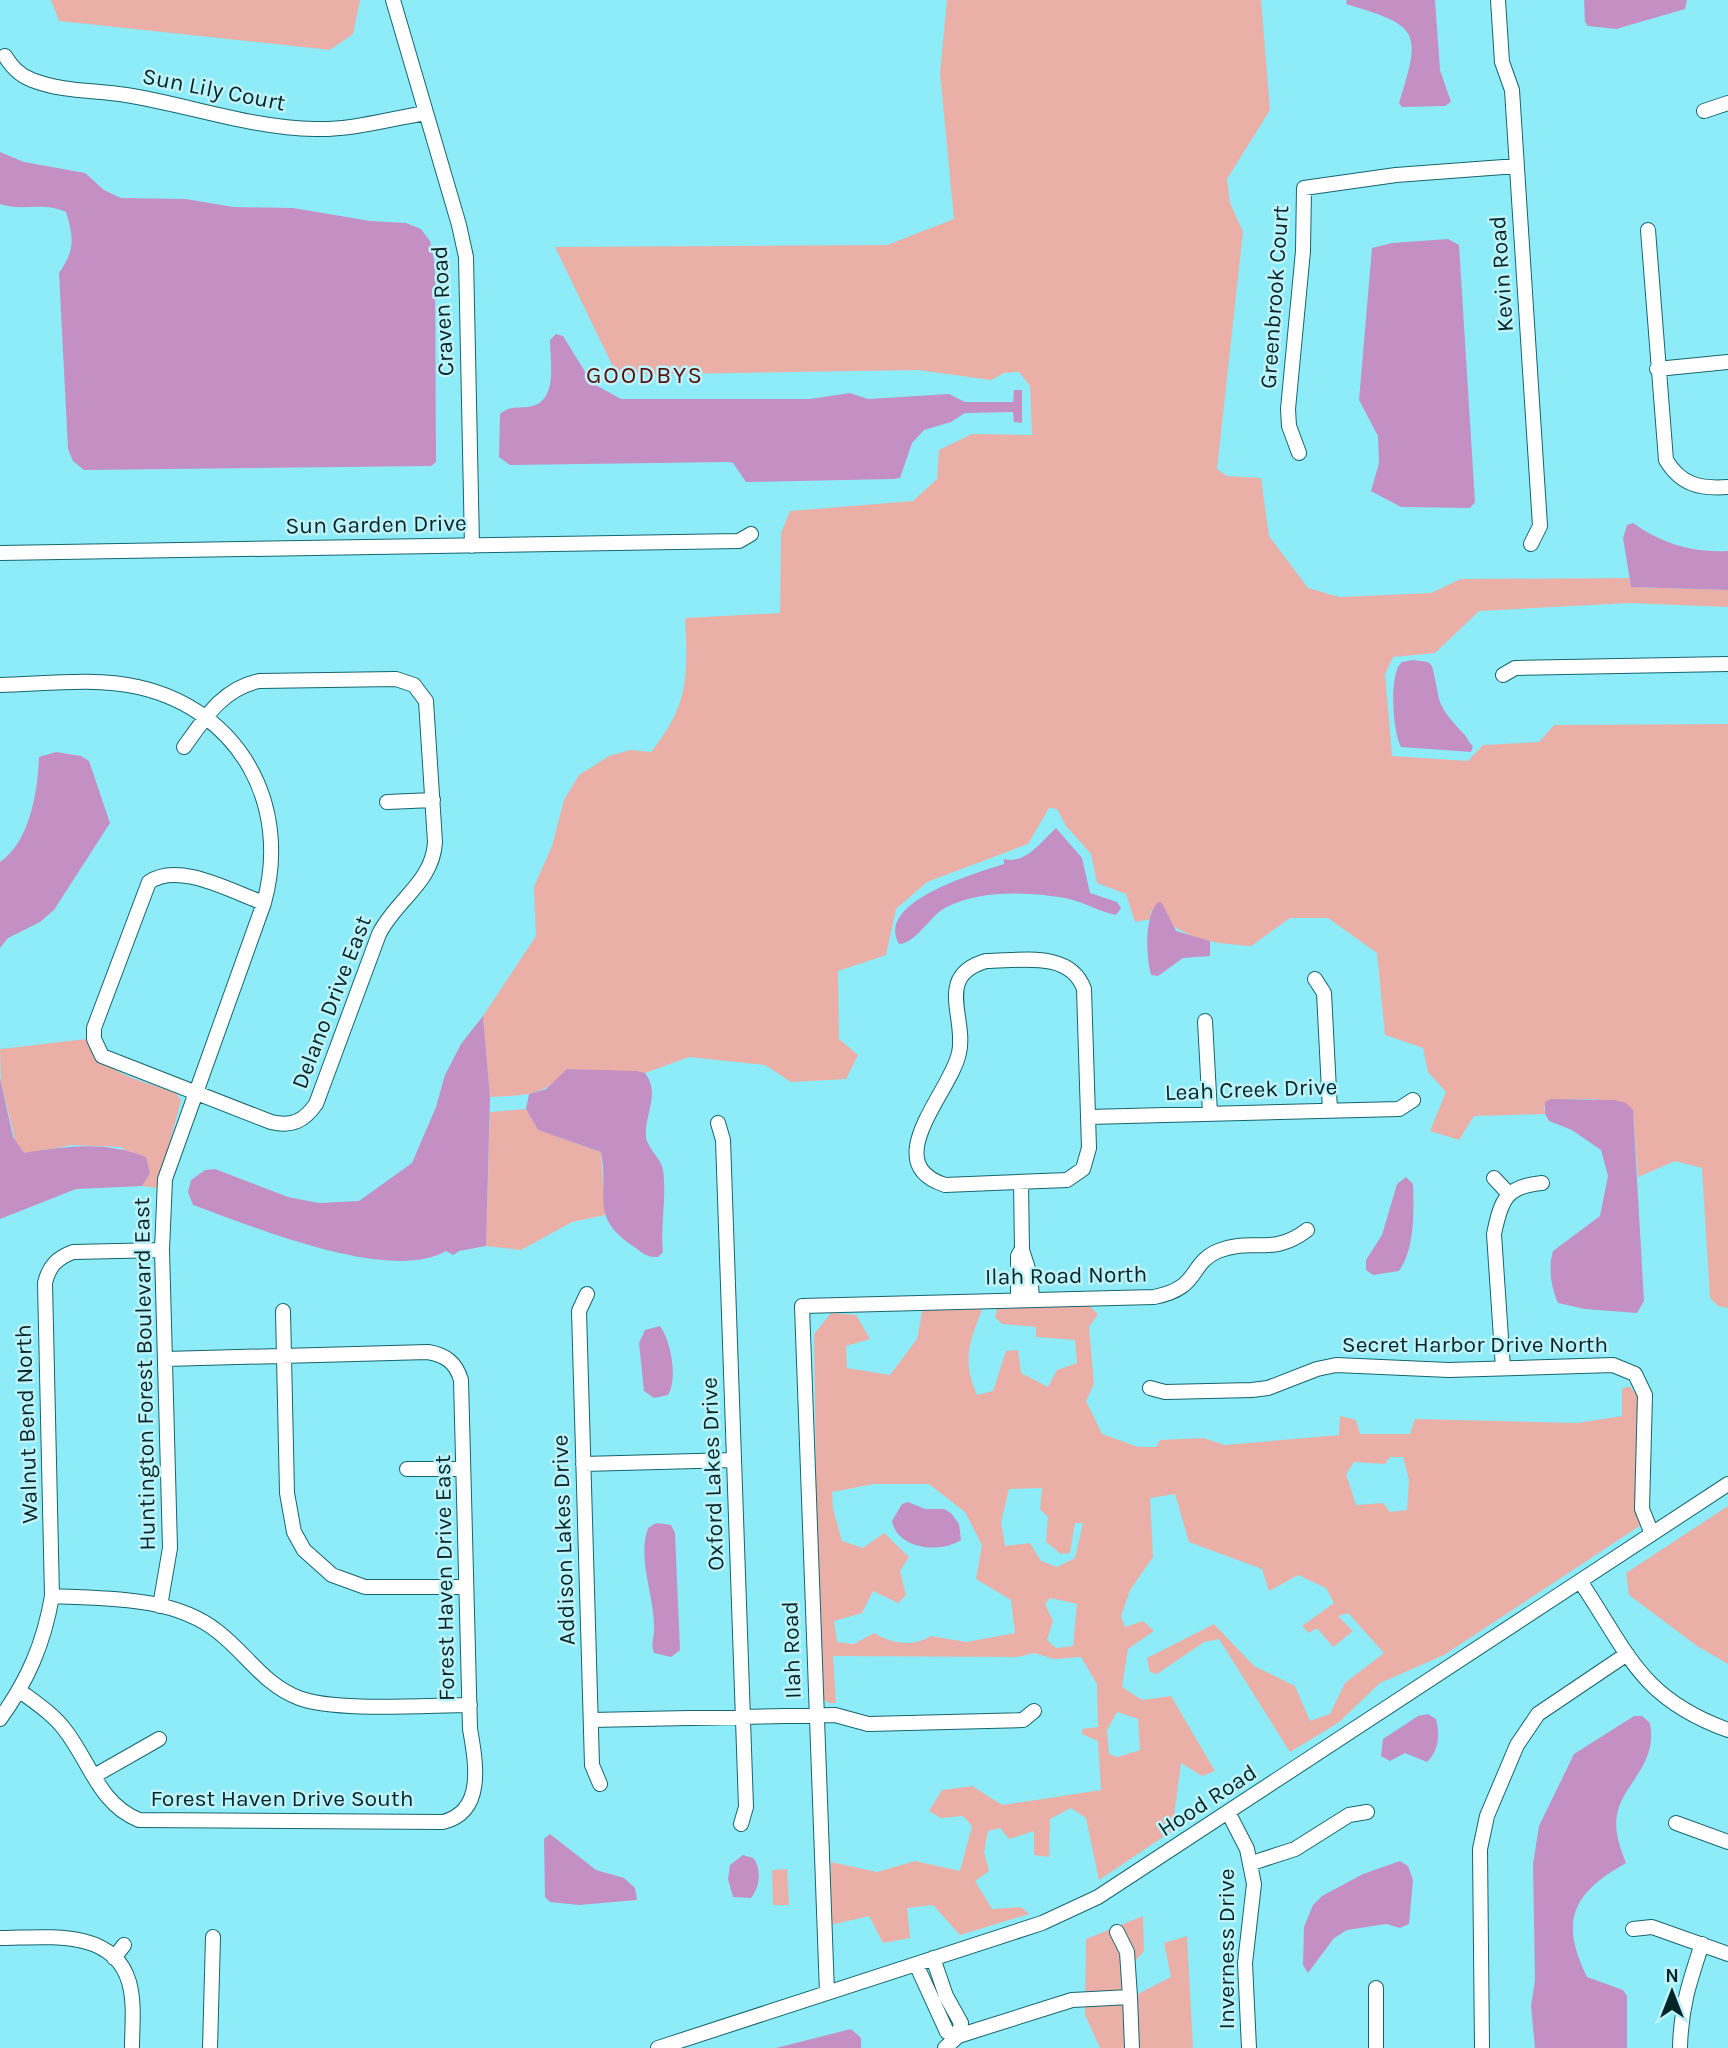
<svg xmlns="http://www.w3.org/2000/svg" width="1728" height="2048" font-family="Karla,sans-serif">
	<rect width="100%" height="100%" fill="#8eecf9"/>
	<path fill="#eab0a8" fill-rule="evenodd" d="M51,0H360L353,34L330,50L59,21Z
		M947,0H1261L1270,110L1227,179L1230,203L1243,232L1217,469L1227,476L1261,478L1269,536L1308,588L1339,597L1431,593L1461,579L1629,578L1631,587L1728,590V607L1629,603L1479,611L1435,653L1393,657L1385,674L1392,756L1468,761L1483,745L1539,742L1554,725L1728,724V1308L1718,1306L1710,1298L1702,1168L1675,1161L1638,1177L1633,1110L1595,1099H1551L1544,1107L1545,1114L1474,1116L1459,1140L1430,1131L1446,1092L1428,1072L1423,1048L1385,1035L1377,953L1328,918H1290L1251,946C1207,943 1186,939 1151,910L1150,919L1135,922L1126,894L1097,883L1091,854L1066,826L1057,809L1049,808L1028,844L927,882L896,909L886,955L838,971L839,1039L858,1055L846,1079L791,1082L765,1065L689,1057L645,1073L567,1069C544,1097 524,1095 490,1097L483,1016L536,936L534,887L552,846L564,800L579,775L609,756L630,750L651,752C689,705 688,676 685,618L780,613L781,533L790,511L913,501L937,479L939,450L972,434L1032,435L1030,386L1019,372L1004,373L991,380L918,370L617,375L555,247L887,245L954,219L940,73Z
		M86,1039C99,1074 146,1081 177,1094L181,1101L157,1188L142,1186L150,1173L121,1147L71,1145L24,1154L17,1148L1,1082L0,1049Z
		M526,1109L538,1130L601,1152L605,1215L572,1222L521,1250L486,1246L490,1112Z
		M999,1303H1086L1098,1314L1089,1327L1094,1384L1086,1401L1102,1434L1138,1447H1156L1160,1440L1203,1438L1225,1445L1339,1435L1340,1416L1356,1420L1360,1434H1410L1415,1419L1577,1423L1622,1416V1389L1629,1386L1638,1396L1635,1502L1641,1525L1444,1655L1380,1683L1338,1723L1290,1752L1219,1639L1204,1642L1157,1674L1150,1672L1147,1658L1214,1624L1254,1666L1295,1686L1310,1721L1330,1714L1345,1683L1384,1653L1348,1613L1338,1616L1353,1631L1333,1647L1317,1628L1309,1633L1302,1626L1334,1603L1326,1588L1298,1575L1269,1591L1262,1569L1189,1542L1175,1494L1150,1498L1153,1557L1130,1590L1121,1616L1125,1627L1143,1621L1154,1631L1128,1649L1122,1687L1142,1700L1171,1696L1215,1771L1202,1776L1181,1763L1172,1831L1099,1880L1086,1818L1071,1808L1050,1819L1049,1857L1034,1855V1831L1009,1839L1000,1828L988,1831L984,1852L989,1871L975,1881L992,1909L1021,1907L1029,1914L960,1935L933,1905L907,1908L910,1938L883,1943L869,1916L830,1925L831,1862L877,1872L915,1861L960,1871L972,1826L963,1816L941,1818L929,1811L942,1790L972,1786L1002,1805L1101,1790L1098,1741L1082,1734V1729L1098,1727L1097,1684L1081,1657L1054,1659L1034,1653L1018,1657L833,1656L836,1703H829L819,1696L814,1334L831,1313L856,1315L870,1339L846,1346L847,1368L890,1375L917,1339L923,1307L984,1305C970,1341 961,1358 977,1395L993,1391L1006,1351L1018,1350L1021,1373L1048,1387L1057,1370L1077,1363L1075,1340L1036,1337V1327L1002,1324L995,1317ZM1390,1457H1403L1409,1480L1407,1510L1390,1512L1383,1503L1356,1505L1346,1474L1354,1462L1385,1464ZM874,1484H929L965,1512L982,1545L976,1579L1011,1600L1015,1633L966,1642L931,1636C913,1647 892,1644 874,1633L854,1644L837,1642L834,1621L862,1613L873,1591L898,1603L906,1595L900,1571L909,1557L884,1533L863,1548L842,1541L833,1509L832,1492ZM1042,1488L1040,1509L1048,1517L1046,1542L1061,1554L1070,1553L1075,1523H1083L1075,1558L1057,1567L1041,1561L1030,1543L1005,1546L1001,1522L1009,1489ZM1050,1598L1077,1604L1073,1646L1056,1648L1047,1640L1053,1621L1045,1604ZM1117,1712L1138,1719L1140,1750L1117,1757L1109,1754L1107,1730Z
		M1728,1506V1664L1697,1646L1629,1595L1626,1573Z
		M787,1869L789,1905H773L772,1870Z
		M1143,1916L1144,1951L1122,1976L1134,1996L1171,1977L1164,1943L1187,1936L1193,2048H1100L1085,2015L1086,1939Z"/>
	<path fill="#c490c3" d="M1347,0H1435L1440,70L1451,102L1445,106L1402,107L1399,103C1422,30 1419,26 1346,4Z
		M1584,0H1687L1685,9L1616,29L1588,26L1585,22Z
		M0,152L24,162L85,173L104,190L121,198L186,199L233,207L293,208L370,221L406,223L421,229L430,241L435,265L436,462L431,466L84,470L73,461L68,449L59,273C75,250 74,238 66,212C42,201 23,212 0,204Z
		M1448,239L1459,245L1475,502L1470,508L1401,507L1371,491L1379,463L1378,436L1359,400L1372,248L1392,243Z
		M556,334L563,336L592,383L621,399H810L850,393L868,399L949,394L965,402H1013L1014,390H1022V423L1014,422L1013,412L965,413L951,422L924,430L912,443L900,478L893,479L746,482L733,463L728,462L510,465L499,457L500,414C509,406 516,408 527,407C559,404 550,363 550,340Z
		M1633,523C1662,544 1693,553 1728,551V590L1631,587L1623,538L1627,525Z
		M1413,660L1428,662L1432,666C1442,706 1434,701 1463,733C1468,738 1468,742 1473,746L1471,752L1401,747C1393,733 1388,673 1402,662Z
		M56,752L81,756L89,761L110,823L54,910L40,922L8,938L0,948V862C30,842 38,790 39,757Z
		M1056,828L1082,858L1090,893L1117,902L1121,908L1116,915C1100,912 1086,903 1069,899C1032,892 980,889 945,908C930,916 915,944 899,944C874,901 980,872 1004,864V859C1025,865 1042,841 1056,828Z
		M1158,902L1162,903L1176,931L1210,941V956L1183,958L1158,976L1151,975C1146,955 1144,917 1158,902Z
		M483,1016L490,1097L486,1246L459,1251L453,1255L446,1251C389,1284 252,1226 193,1205L188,1192L191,1180L205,1170L215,1169L288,1197L319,1203L359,1201L412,1163L436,1107L445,1075L461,1044Z
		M567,1069L636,1071L645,1073C661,1094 644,1114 646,1137C647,1148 661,1158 663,1170C667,1198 660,1225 663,1252L658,1257C647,1258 641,1252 633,1246C588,1216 610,1195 601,1152L538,1130L526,1109L529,1094L546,1089Z
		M0,1078L13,1137L24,1153C68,1146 104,1141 146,1157L150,1173L142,1186L76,1189L0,1219Z
		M1551,1099L1615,1100L1626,1103L1633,1110L1644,1301L1637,1313L1585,1309L1558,1303C1551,1287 1548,1268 1553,1251L1600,1216L1608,1176L1601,1150L1572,1130L1549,1121L1545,1114V1102Z
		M1406,1177L1413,1184C1414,1211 1415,1249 1399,1271L1373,1275L1366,1270V1260L1382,1235L1397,1184Z
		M660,1326C671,1341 678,1379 668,1395L654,1398L644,1391L639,1343L645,1330Z
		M908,1502L925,1509H944L951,1513L959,1524L961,1540C940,1554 897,1549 892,1521L902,1504Z
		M656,1523L671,1525L675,1533L680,1650L671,1657L654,1653C650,1643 655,1636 654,1626C654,1595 637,1559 648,1528Z
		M1428,1714L1436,1719C1440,1734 1439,1751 1427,1762L1405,1753L1390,1761L1381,1756L1383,1739L1418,1716Z
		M1634,1716H1642L1650,1723C1658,1766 1622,1784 1617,1815C1614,1832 1620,1847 1626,1863C1573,1893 1559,1920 1587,1977L1623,1990L1627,1996V2048H1535L1531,2006L1535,1980L1533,1864L1539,1826L1574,1754Z
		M550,1834L596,1870L624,1878L635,1888L637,1900L579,1905L550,1902L545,1897L544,1839Z
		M743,1855L753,1858C762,1868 760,1887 751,1898L733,1897L728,1879L730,1865Z
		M1400,1861L1408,1866L1413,1880L1409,1924L1400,1928L1386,1924L1347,1930L1334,1938L1308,1973L1303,1965L1304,1927L1313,1905L1322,1896L1363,1874Z
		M851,2029L861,2038V2048H776Z"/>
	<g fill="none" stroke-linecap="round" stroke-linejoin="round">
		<defs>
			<path id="minor" d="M393,0L459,225L466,257L472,546
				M1498,0L1502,62L1512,90L1540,526L1531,544
				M5,56C12,67 19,75 32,80C63,92 94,90 126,95C189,105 251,128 315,129C353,130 389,119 426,113
				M1704,111L1728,103
				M1648,230L1666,460C1681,485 1700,489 1728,487
				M1657,369L1728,362
				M1299,453L1289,426L1288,409L1303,251L1304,188L1396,175L1517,166
				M0,553L739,541L751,534
				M1503,675L1515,668L1728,664
				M0,685C44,684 95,677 138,687C240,710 291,805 264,903L165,1179L162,1250L170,1548L160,1606
				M184,747C205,718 222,689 259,681L396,679L414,685L426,701L435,842C433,882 396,900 379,934L316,1104C304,1121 292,1127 271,1122L102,1056L94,1039V1028L149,882C179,861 232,892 264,903
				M387,802L433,800
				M986,961C1020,961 1070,950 1084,989L1089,1148L1083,1169L1067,1180L945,1185C877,1163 951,1092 959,1053C967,1018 934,976 986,961Z
				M1315,979L1324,993L1330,1110
				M1205,1021L1210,1113
				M1088,1117L1399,1109L1413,1100
				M718,1123L723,1140L746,1807L741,1824
				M1494,1178L1509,1194
				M1022,1250L1030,1275L1032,1298
				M587,1294L579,1311L592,1765L600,1784
				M1018,1299V1256L1022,1249L1021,1183
				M283,1311L287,1493L294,1532L304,1550L332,1575L365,1587H466
				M1503,1368L1494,1234C1501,1200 1506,1186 1542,1183
				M1150,1388L1165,1392L1252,1390L1268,1388L1317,1369L1336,1365L1449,1370L1613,1365L1635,1374L1645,1395L1642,1509L1652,1534
				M583,1464L734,1460
				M407,1469H463
				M1580,1581C1629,1654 1640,1698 1728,1730
				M52,1596C107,1599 172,1596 217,1631C246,1653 264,1685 299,1698C335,1712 428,1705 470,1705
				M20,1691C36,1703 53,1714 65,1730C90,1762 99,1804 139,1820L443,1822C485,1812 476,1763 470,1729L461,1380C456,1363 446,1355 428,1352L165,1359
				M0,1719C28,1680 44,1643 52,1596L45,1283C49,1266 57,1258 73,1252L162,1250
				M591,1720L835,1715L868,1724L1023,1720L1034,1711
				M94,1776L159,1739
				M1229,1814L1247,1849L1254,1884L1245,1963L1249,2048
				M1676,1823L1728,1842
				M1252,1863L1295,1849L1349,1815L1367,1812
				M1633,1929L1652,1927L1728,1954
				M1117,1932L1127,1952L1130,1997
				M0,1938C44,1938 113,1927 129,1982C135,2003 132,2027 132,2048
				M114,1958L124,1945
				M916,1964L947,2032L958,2036L961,2023L946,1996L933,1958
				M1376,1988V2048
				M827,1993L802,1306L1154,1297C1201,1288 1188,1264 1218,1251C1251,1237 1272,1257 1307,1230
				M210,2048L213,1937
				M658,2048L1042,1923L1098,1897L1728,1484
				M945,2048L958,2036L1072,2000L1130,1997L1132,2048
				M1482,2048L1480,1849L1487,1816L1517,1745L1538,1714L1627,1654
				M1680,2048C1681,2007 1689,1983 1702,1944"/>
		</defs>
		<use href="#minor" stroke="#17656e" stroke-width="16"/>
		<use href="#minor" stroke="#fff" stroke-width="14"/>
	</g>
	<g text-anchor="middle" stroke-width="5" stroke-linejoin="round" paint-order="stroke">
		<g font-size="23" fill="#062529" stroke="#bef3fa">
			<text transform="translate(214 89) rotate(11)" y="8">Sun Lily Court</text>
			<text transform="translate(1501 274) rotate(-94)" y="8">Kevin Road</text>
			<text transform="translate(1274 297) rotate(-86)" y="8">Greenbrook Court</text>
			<text transform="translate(442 311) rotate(-93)" y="8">Craven Road</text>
			<text transform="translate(376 524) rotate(-1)" y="8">Sun Garden Drive</text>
			<text transform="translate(331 1002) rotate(-69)" y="8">Delano Drive East</text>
			<text transform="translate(1251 1089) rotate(-2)" y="8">Leah Creek Drive</text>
			<text transform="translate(1066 1275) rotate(-1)" y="8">Ilah Road North</text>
			<text x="1475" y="1352">Secret Harbor Drive North</text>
			<text transform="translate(144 1374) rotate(-91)" y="8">Huntington Forest Boulevard East</text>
			<text transform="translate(26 1424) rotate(-92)" y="8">Walnut Bend North</text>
			<text transform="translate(712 1474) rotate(-92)" y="8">Oxford Lakes Drive</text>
			<text transform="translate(563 1540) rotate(-92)" y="8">Addison Lakes Drive</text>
			<text transform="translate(444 1578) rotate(-91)" y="8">Forest Haven Drive East</text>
			<text transform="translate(791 1650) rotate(-92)" y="8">Ilah Road</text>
			<text x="282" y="1806">Forest Haven Drive South</text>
			<text transform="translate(1207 1800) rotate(-33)" y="8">Hood Road</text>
			<text transform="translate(1226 1949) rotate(-90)" y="8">Inverness Drive</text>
		</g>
		<g font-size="24" letter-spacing="2" fill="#571310" stroke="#bef3fa">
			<text x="645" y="383">GOODBYS</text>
		</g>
	</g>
	<g transform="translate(1672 1992)" stroke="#bef3fa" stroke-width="5" paint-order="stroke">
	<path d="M0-5L12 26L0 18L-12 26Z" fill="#062529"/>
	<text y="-10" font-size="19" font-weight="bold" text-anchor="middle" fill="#062529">N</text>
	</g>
</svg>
